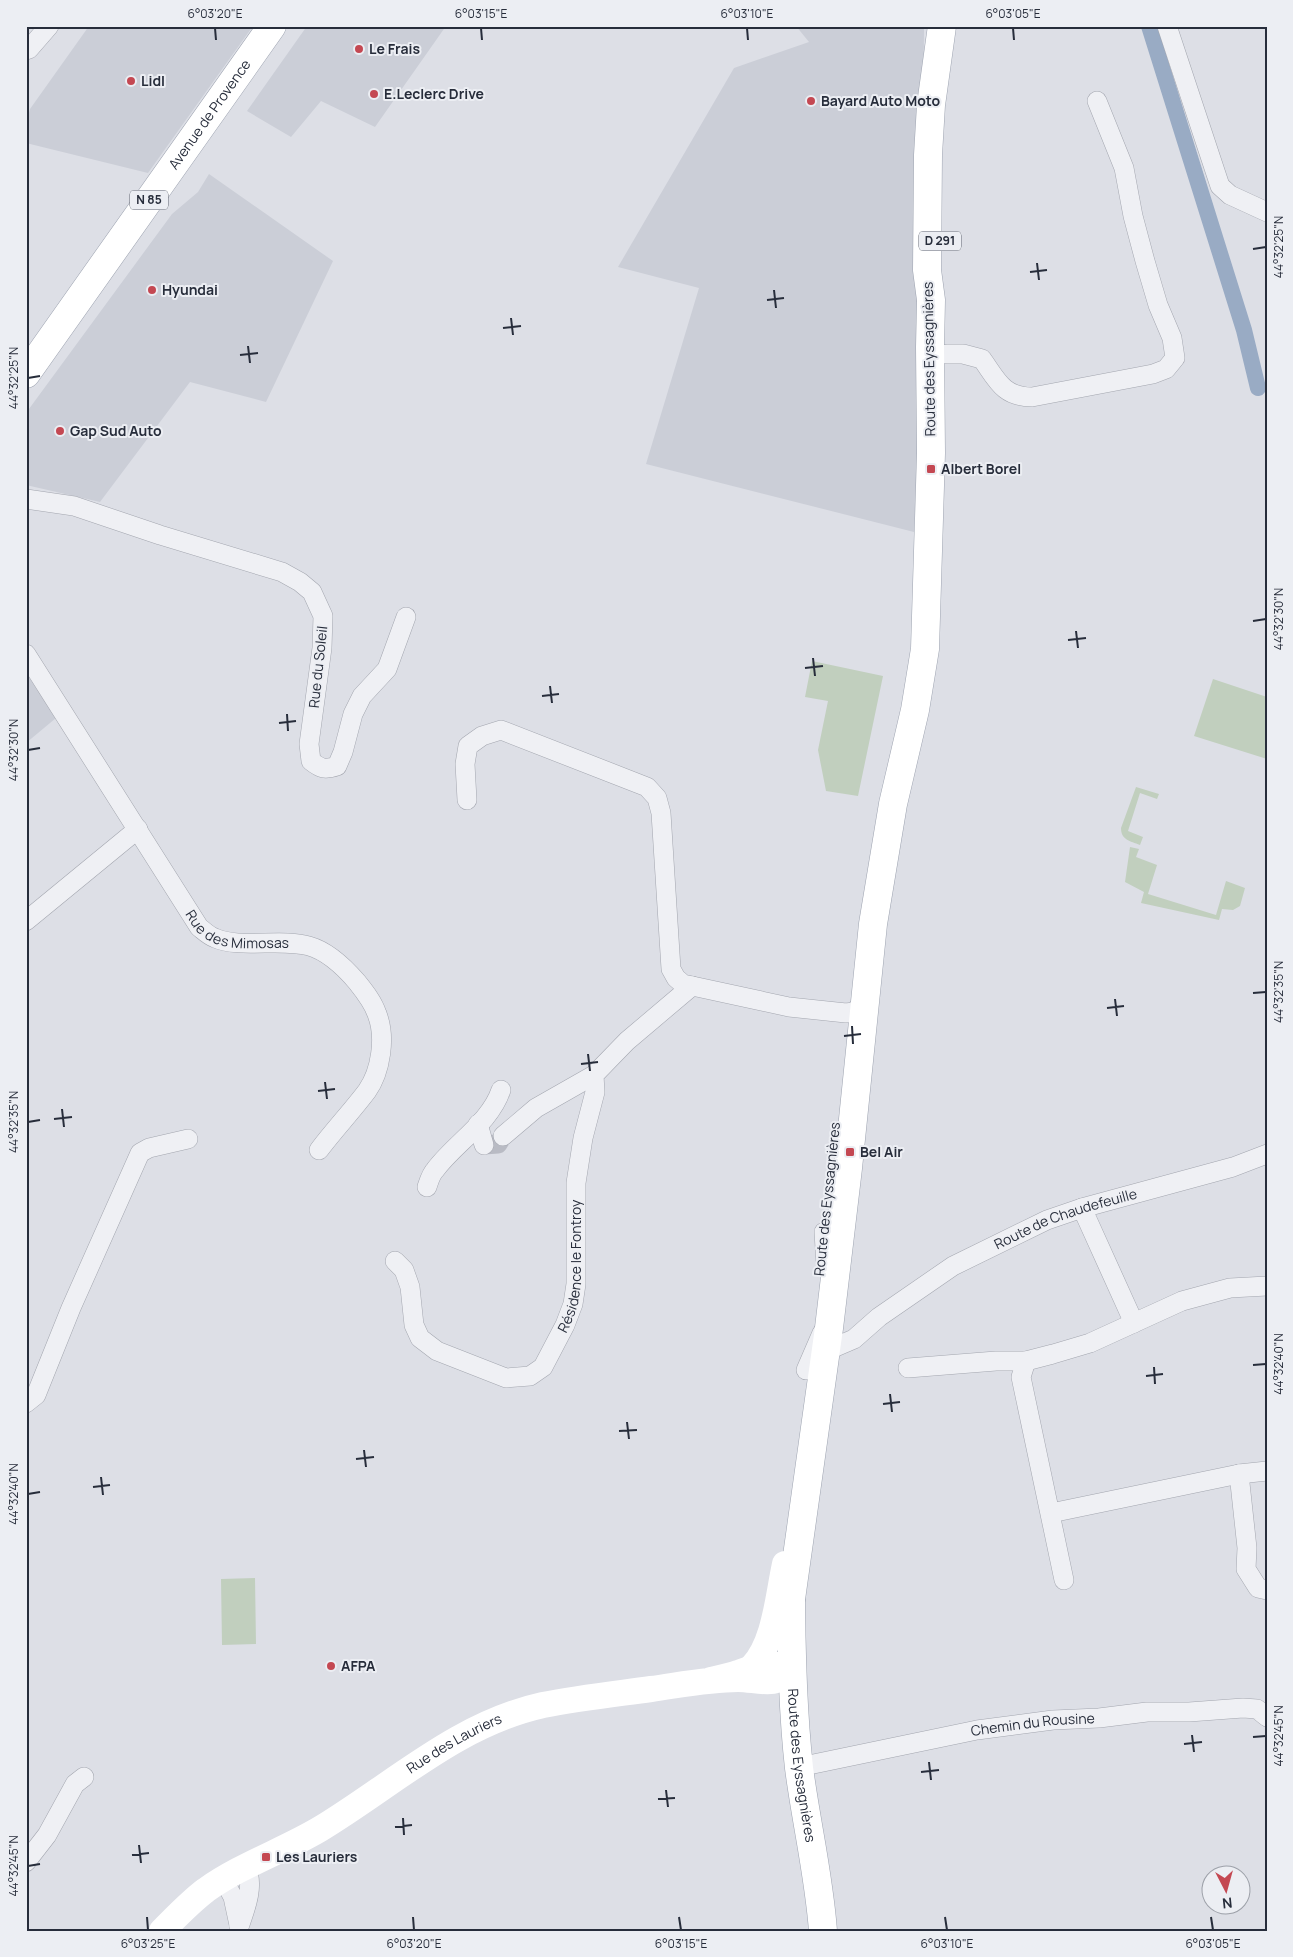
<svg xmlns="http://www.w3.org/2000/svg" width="1293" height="1957" font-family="Manrope,sans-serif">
	<rect width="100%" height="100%" fill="#dddfe6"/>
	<path fill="#cbced7" d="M89,26H253L148,173L26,143V124L30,109Z
		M307,26H446L375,127L321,101L291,137L247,111Z
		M796,26H924L922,336L914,532L646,464L699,288L618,267L734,68L809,42Z
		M209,174L333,261L266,402L190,382L100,502L26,485V413L172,214L198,192Z
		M26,673L56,718L26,743Z"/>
	<path fill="#c1cfbe" d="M812,661L883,676L858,796L826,791L818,750L828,701L805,697Z
		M1213,679L1267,697V759L1194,736Z
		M1136,787L1159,794L1157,799L1140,793L1128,831L1143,837L1140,845C1130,841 1121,840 1121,828Z
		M1130,847L1139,849L1136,857L1157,865L1148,894L1216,915L1226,881L1245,888L1240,906L1233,910L1222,909L1219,920L1141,903L1144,892L1125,882Z
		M255,1578L256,1644L222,1645L221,1579Z"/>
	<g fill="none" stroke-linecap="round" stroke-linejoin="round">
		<path stroke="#99abc4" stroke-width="16" d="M1149,26L1244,330L1258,388"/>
		<path stroke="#b9bbc4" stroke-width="19" stroke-dasharray="19 9" stroke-linecap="butt" d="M484,1145L498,1144L503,1136"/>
		<defs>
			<g id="minor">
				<path d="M1167,26L1220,186L1230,195L1267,212"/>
				<path d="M26,50L29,49L49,26"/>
				<path d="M947,354H963L982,359C997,380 1003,397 1032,397L1153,374L1166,369L1175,358L1172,338L1158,305L1145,261L1133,216L1124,168L1097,101"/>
				<path d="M26,499L74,506L160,535L282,572L300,582L312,592L323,616L322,648L309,744L311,761C321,769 325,770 337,766L343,752L353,714L362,696L387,669L406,617"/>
				<path id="s1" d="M26,654L199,927C204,931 209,936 215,938C239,949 282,938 309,946C327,951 345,968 357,982C365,992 373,1002 377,1014C386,1037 381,1071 367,1091C352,1111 334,1130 319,1150"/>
				<path d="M467,800L465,764L468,746L482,736L501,730L647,787L657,798L661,813L671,969L676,978L683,984L789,1007L846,1013L854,1012L864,1003"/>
				<path d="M26,921L138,829"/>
				<path d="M478,1124L484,1145"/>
				<path d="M503,1136L536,1108L594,1075"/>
				<path d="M427,1187C429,1181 431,1174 435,1170C455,1143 490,1123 501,1090"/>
				<path d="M1082,1208L1134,1323"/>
				<path d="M824,1232L826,1265"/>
				<path id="s2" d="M395,1261L404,1270L410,1287L414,1325L420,1338L437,1351L506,1378L530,1376L543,1367L565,1325L573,1304L576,1284V1183L583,1138L595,1092L594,1075L627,1041L692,986"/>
				<path id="s3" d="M819,1342L821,1347L833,1348L854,1339L879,1317L953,1266L1047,1220L1082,1208L1233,1167L1267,1154"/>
				<path d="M1026,1361L1021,1377L1064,1580"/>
				<path d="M908,1368L996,1361H1026L1053,1354L1090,1343L1182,1301L1230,1288L1267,1286"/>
				<path d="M806,1370L822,1333"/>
				<path d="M26,1403L36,1395L71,1308L140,1153L149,1148L188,1139"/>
				<path d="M1239,1474L1247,1548L1246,1569L1258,1588L1267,1590"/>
				<path d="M1051,1513L1239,1474L1267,1471"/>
				<path id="s4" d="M799,1767L977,1730L1053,1720L1099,1718L1147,1712H1189L1243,1708L1257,1709L1267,1717"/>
				<path d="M26,1862L47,1835L75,1784L84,1777"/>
				<path d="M223,1879L233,1897L239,1925"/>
				<path d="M239,1927C245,1910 255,1885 246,1868"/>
			</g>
			<g id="primary">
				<path id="s6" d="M26,374L272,26"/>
				<path id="s7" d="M791,1582C791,1645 792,1705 799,1768C806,1822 819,1876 823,1931"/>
				<path d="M791,1599L829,1328L848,1168L873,924L893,804L915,710L925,649L931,453L930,347L931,300L927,270L928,155L931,105L942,26"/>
			</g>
		</defs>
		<use href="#minor" stroke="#a3a6af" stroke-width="20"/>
		<use href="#primary" stroke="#9da3b0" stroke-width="29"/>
		<use href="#minor" stroke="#eff0f4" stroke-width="19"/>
		<g stroke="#fff" stroke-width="26">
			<path d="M752,1667C775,1643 778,1596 785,1564"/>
			<path id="s5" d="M162,1931C176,1917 190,1902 206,1890C241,1865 283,1851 320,1829C393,1785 457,1724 543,1705C579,1698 615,1694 651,1689C680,1685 709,1679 738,1679C757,1679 776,1688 791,1671C773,1659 757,1666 738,1673C730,1676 720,1678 711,1680"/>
		</g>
		<use href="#primary" stroke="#fff" stroke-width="28"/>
	</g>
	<path fill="none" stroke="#272d3b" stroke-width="2" d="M215,28L216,40M481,28L482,40M747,28L748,40M1013,28L1014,40M1253,249L1266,247M1037,263L1039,280M1030,272L1047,270M774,290L776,308M767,300L784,298M511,318L513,335M503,328L521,326M248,346L250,363M240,355L258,353M28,378L40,376M1253,621L1266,619M1076,631L1078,648M1068,640L1086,638M813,658L815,676M805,668L823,666M550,686L552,703M542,696L559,694M287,714L288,731M279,723L296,721M28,750L40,748M1253,993L1266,992M1115,999L1117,1016M1107,1008L1124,1006M852,1026L853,1044M844,1036L861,1034M588,1054L590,1071M581,1064L598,1062M325,1082L327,1099M318,1091L335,1089M62,1109L64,1127M54,1119L72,1117M28,1122L40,1120M1253,1365L1266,1364M1154,1367L1155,1384M1146,1376L1163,1374M890,1394L892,1412M883,1404L900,1402M627,1422L629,1439M619,1431L637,1430M364,1450L366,1467M356,1459L374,1457M101,1477L103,1495M93,1487L110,1485M28,1494L40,1492M1192,1735L1194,1752M1253,1737L1266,1736M1184,1744L1202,1742M929,1762L931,1780M921,1772L939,1770M666,1790L668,1807M658,1799L675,1798M403,1818L404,1835M395,1827L412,1825M139,1845L141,1863M132,1855L149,1853M28,1866L40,1864M147,1917L148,1930M413,1917L414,1930M679,1917L681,1930M945,1917L947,1930M1211,1917L1213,1930"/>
	<g fill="#c44852" stroke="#eceef3" stroke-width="2">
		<circle cx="359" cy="49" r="5"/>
		<circle cx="131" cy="81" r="5"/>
		<circle cx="374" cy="94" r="5"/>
		<circle cx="811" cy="101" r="5"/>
		<circle cx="152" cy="290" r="5"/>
		<circle cx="60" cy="431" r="5"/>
		<rect x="926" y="464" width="10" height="10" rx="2.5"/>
		<rect x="845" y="1147" width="10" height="10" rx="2.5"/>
		<circle cx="331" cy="1666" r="5"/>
		<rect x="261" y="1852" width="10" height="10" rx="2.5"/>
	</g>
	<g text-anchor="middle" stroke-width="4" stroke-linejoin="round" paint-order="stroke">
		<g fill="#eceef3" stroke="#626772" stroke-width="1">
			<rect x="130" y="190.5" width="38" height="19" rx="4"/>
			<rect x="919" y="231.5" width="42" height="19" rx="4"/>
		</g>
		<g font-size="12" font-weight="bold" fill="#272d3b">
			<text x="149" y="204">N 85</text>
			<text x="940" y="245">D 291</text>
		</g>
		<g font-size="14" font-weight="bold" fill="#272d3b" stroke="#eceef3" text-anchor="start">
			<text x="369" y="54">Le Frais</text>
			<text x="141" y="86">Lidl</text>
			<text x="384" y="99">E.Leclerc Drive</text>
			<text x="821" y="106">Bayard Auto Moto</text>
			<text x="162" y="295">Hyundai</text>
			<text x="70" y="436">Gap Sud Auto</text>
			<text x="941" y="474">Albert Borel</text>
			<text x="860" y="1157">Bel Air</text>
			<text x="341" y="1671">AFPA</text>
			<text x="276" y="1862">Les Lauriers</text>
		</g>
		<g font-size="14" fill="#272d3b" stroke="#eceef3">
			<text dy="5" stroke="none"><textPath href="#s6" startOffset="318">Avenue de Provence</textPath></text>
			<text transform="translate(929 359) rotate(-91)" y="5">Route des Eyssagnières</text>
			<text transform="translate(318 667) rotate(-84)" y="5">Rue du Soleil</text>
			<text dy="5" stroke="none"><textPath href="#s1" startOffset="361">Rue des Mimosas</textPath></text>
			<text transform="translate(827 1199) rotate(-84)" y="5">Route des Eyssagnières</text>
			<text dy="5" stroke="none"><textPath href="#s3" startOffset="286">Route de Chaudefeuille</textPath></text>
			<text dy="5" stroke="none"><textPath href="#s2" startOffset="326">Résidence le Fontroy</textPath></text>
			<text dy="5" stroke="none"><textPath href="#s4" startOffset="238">Chemin du Rousine</textPath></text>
			<text dy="5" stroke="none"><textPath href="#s5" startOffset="349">Rue des Lauriers</textPath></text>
			<text dy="5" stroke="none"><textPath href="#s7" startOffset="184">Route des Eyssagnières</textPath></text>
		</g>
	</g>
	<rect width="1293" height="1957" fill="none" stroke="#eceef3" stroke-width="55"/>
	<g transform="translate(1226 1890) rotate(174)"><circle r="24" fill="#eceef3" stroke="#9da1a9"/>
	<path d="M0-4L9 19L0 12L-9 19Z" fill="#c44852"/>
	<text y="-8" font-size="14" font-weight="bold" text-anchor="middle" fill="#272d3b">N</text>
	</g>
	<rect x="28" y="28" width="1238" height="1902" fill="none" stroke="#272d3b" stroke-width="2"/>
	<g font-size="12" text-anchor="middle" fill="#272d3b">
		<text x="215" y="18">6°03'20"E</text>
		<text x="481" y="18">6°03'15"E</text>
		<text x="747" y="18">6°03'10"E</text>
		<text x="1013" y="18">6°03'05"E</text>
		<text transform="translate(1279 247) rotate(-90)" y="4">44°32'25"N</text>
		<text transform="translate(14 378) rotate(-90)" y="4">44°32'25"N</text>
		<text transform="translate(1279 619) rotate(-90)" y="4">44°32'30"N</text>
		<text transform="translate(14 750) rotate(-90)" y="4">44°32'30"N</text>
		<text transform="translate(1279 992) rotate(-90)" y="4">44°32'35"N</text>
		<text transform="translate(14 1122) rotate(-90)" y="4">44°32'35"N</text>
		<text transform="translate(1279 1364) rotate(-90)" y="4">44°32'40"N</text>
		<text transform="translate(14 1494) rotate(-90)" y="4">44°32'40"N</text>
		<text transform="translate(1279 1736) rotate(-90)" y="4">44°32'45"N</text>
		<text transform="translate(14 1866) rotate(-90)" y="4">44°32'45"N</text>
		<text x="148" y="1948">6°03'25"E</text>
		<text x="414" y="1948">6°03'20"E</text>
		<text x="681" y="1948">6°03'15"E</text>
		<text x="947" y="1948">6°03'10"E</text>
		<text x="1213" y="1948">6°03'05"E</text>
	</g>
</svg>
